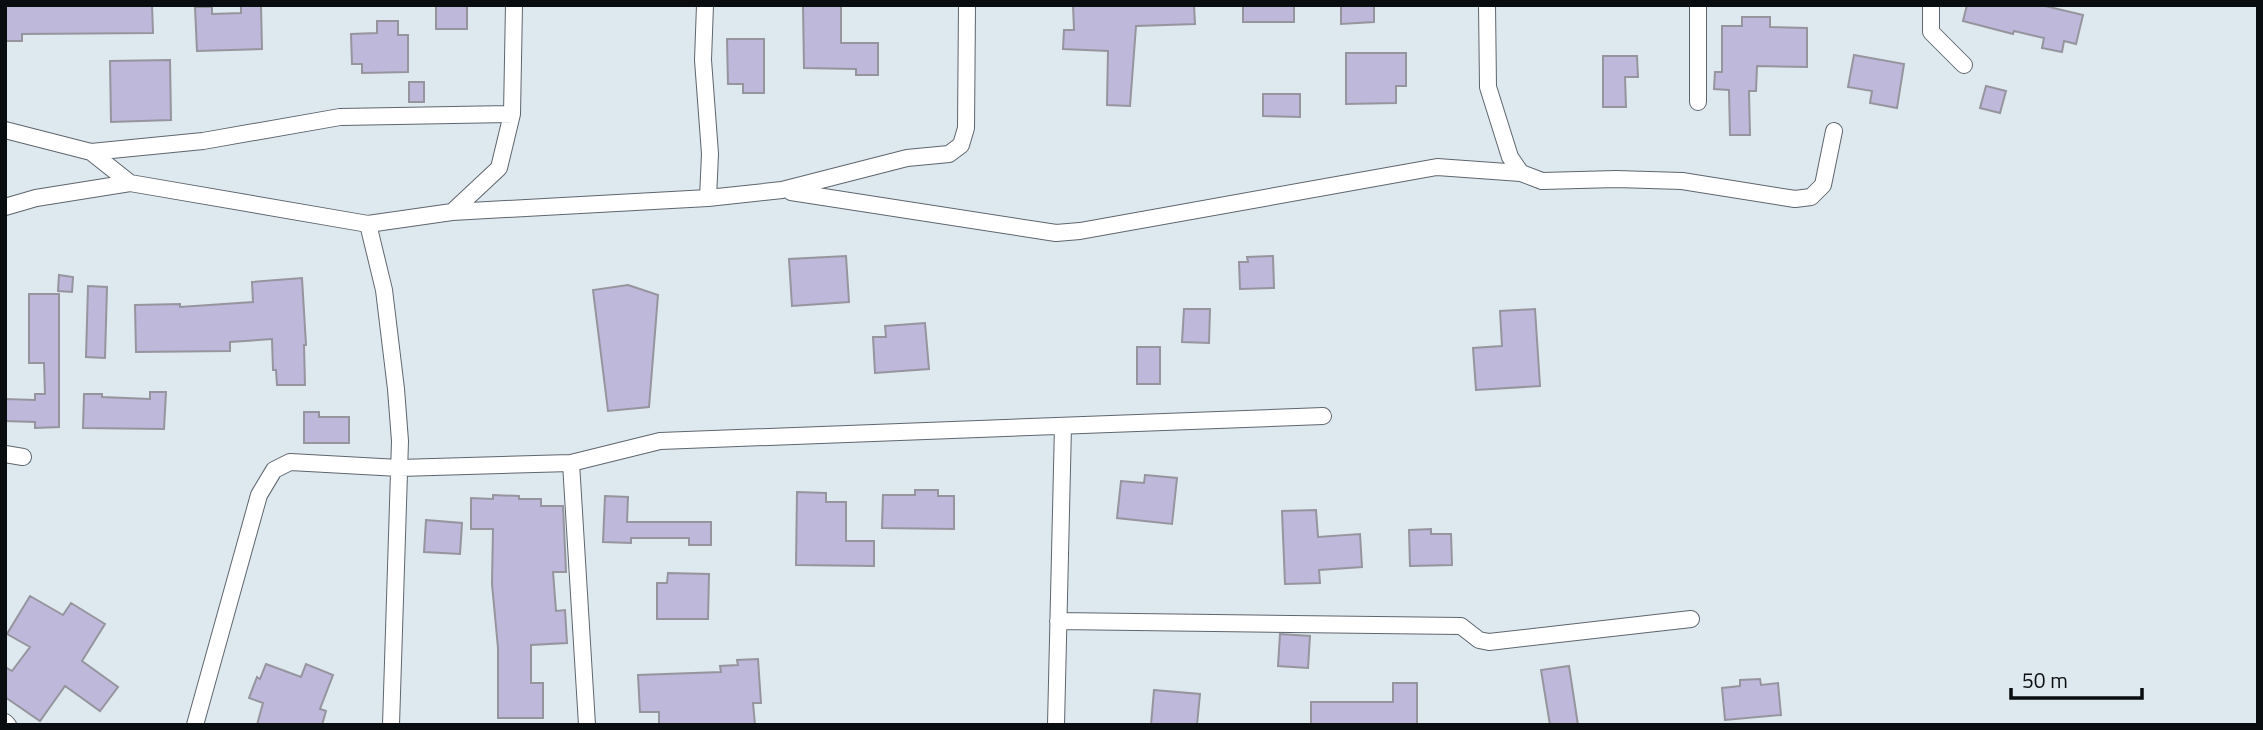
<svg xmlns="http://www.w3.org/2000/svg" width="2263" height="730" font-family="'Titillium Web',sans-serif">
	<rect width="100%" height="100%" fill="#dee8ef"/>
	<path fill="#beb8db" stroke="#96959e" stroke-width="2" d="M5,5H152L153,33L22,34V41H5Z
		M436,5H467V29H436Z
		M803,5H841V43H878V75H856V69L804,68Z
		M1073,5H1194L1195,24L1136,26L1130,106L1107,105L1108,51L1063,49L1064,30H1074Z
		M1243,5H1294V22H1243Z
		M1341,5H1374V22L1341,24Z
		M1967,5H2041L2083,15L2076,44L2064,41L2062,52L2042,48L2044,38L2014,31L2013,34L1963,21Z
		M241,6H261L262,49L197,51L195,7H212V14L241,13Z
		M1742,17H1770V27L1807,28V67L1757,66L1756,91H1749L1750,135H1730L1729,90L1714,89L1715,72H1722V26H1742Z
		M377,21H398V35H408V72L362,73V64H352L351,34L377,33Z
		M727,39H764V93H743V84H728Z
		M1346,53H1406V86H1396V103L1346,104Z
		M1854,55L1904,64L1897,108L1870,103L1872,91L1848,87Z
		M1603,56H1637L1638,77H1625L1626,107H1603Z
		M170,60L171,120L111,122L110,61Z
		M409,82H424V102H409Z
		M1986,86L2006,91L2000,113L1980,108Z
		M1263,94H1300V117L1263,116Z
		M846,256L849,302L792,306L789,259Z
		M1273,256L1274,288L1240,289L1239,262H1248L1247,257Z
		M59,275L73,277L72,292L58,291Z
		M302,278L306,345H304L305,385H277L276,370H273L272,339L230,342V351L136,352L135,305L180,304V307L253,302L252,282Z
		M628,285L658,295L649,407L608,411L593,290Z
		M88,286L107,287L105,358L86,357Z
		M29,294H59V427L35,428V422L5,421V399L35,400V394H45L44,363H29Z
		M1184,309H1210L1209,343L1182,342Z
		M1535,309L1540,386L1476,390L1473,348L1502,346L1500,311Z
		M925,323L929,369L875,373L873,337H886L885,326Z
		M1137,347H1160V384H1137Z
		M150,392H166L164,429L83,428L84,394H102V397L150,399Z
		M304,412H319V417H349V443H304Z
		M1145,475L1177,478L1172,524L1117,518L1121,481L1144,483Z
		M915,490H938V496H954V529L882,528L883,495H915Z
		M797,492L826,493V502H846V541H874V566L796,565Z
		M493,495L519,496V499H541V506H563L566,572H553L556,611L565,610L567,643L531,645V683H543V718H498V648L492,584L493,529H471V498L493,499Z
		M605,496L628,497L627,522H711V545H689V538H631V543L603,542Z
		M1316,510L1318,537L1360,534L1362,567L1319,570L1320,583L1285,584L1282,511Z
		M426,520L462,523L460,554L424,552Z
		M1431,529V534H1451L1452,565L1410,566L1409,530Z
		M668,573L709,574L708,619H657V583H667Z
		M30,596L63,615L71,603L105,624L82,661L118,687L100,711L65,686L40,721L5,697V667L12,671L30,647L7,634Z
		M1280,634L1310,636L1308,668L1278,666Z
		M758,659L761,703H753L755,725H659V712H640L638,675L721,672L720,666L738,665L737,660Z
		M266,664L301,677L306,664L333,675L320,709L326,711L322,725H257L263,703L249,698L257,677L260,679Z
		M1569,666L1578,725H1550L1541,670Z
		M1760,679L1761,685L1778,683L1781,715L1725,720L1722,688L1740,686V680Z
		M1393,683H1417V725H1311V702H1393Z
		M1154,690L1200,694L1197,725H1151Z"/>
	<g fill="none" stroke-linecap="round" stroke-linejoin="round">
		<defs>
			<path id="street" d="M705,5L703,60L710,154L708,198
				M1487,5L1488,87L1510,157L1521,173L1542,181L1616,179L1682,181L1795,199L1811,197L1823,185L1834,131
				M1931,5V32L1964,65
				M1698,102V5
				M5,130L91,152L203,141L340,117L512,114
				M91,152L130,183L368,224L452,212L708,198L782,190L907,158L949,154L961,145L966,128L967,5
				M791,192L1056,233L1080,231L1437,167L1521,173
				M5,207L36,198L130,183
				M452,212L499,168L512,114L514,5
				M368,224L384,290L396,389L400,441L391,725
				M5,454L23,457
				M571,463L587,725
				M1058,621L1461,626L1479,640L1489,642L1691,619
				M5,722L8,725
				M195,725L259,495L274,470L290,462L399,468L571,463L660,441L1323,416
				M1056,725L1063,426"/>
		</defs>
		<use href="#street" stroke="#5e666d" stroke-width="18"/>
		<use href="#street" stroke="#fff" stroke-width="16"/>
	</g>
	<rect width="2263" height="730" fill="none" stroke="#0a0d0f" stroke-width="14"/>
	<path d="M2011 688v10h131v-10" fill="none" stroke="#0a0d0f" stroke-width="3.5"/>
	<text x="2022" y="688" font-size="21" fill="#0a0d0f" stroke="#dee8ef" stroke-width="5" paint-order="stroke">50 m</text>
</svg>
